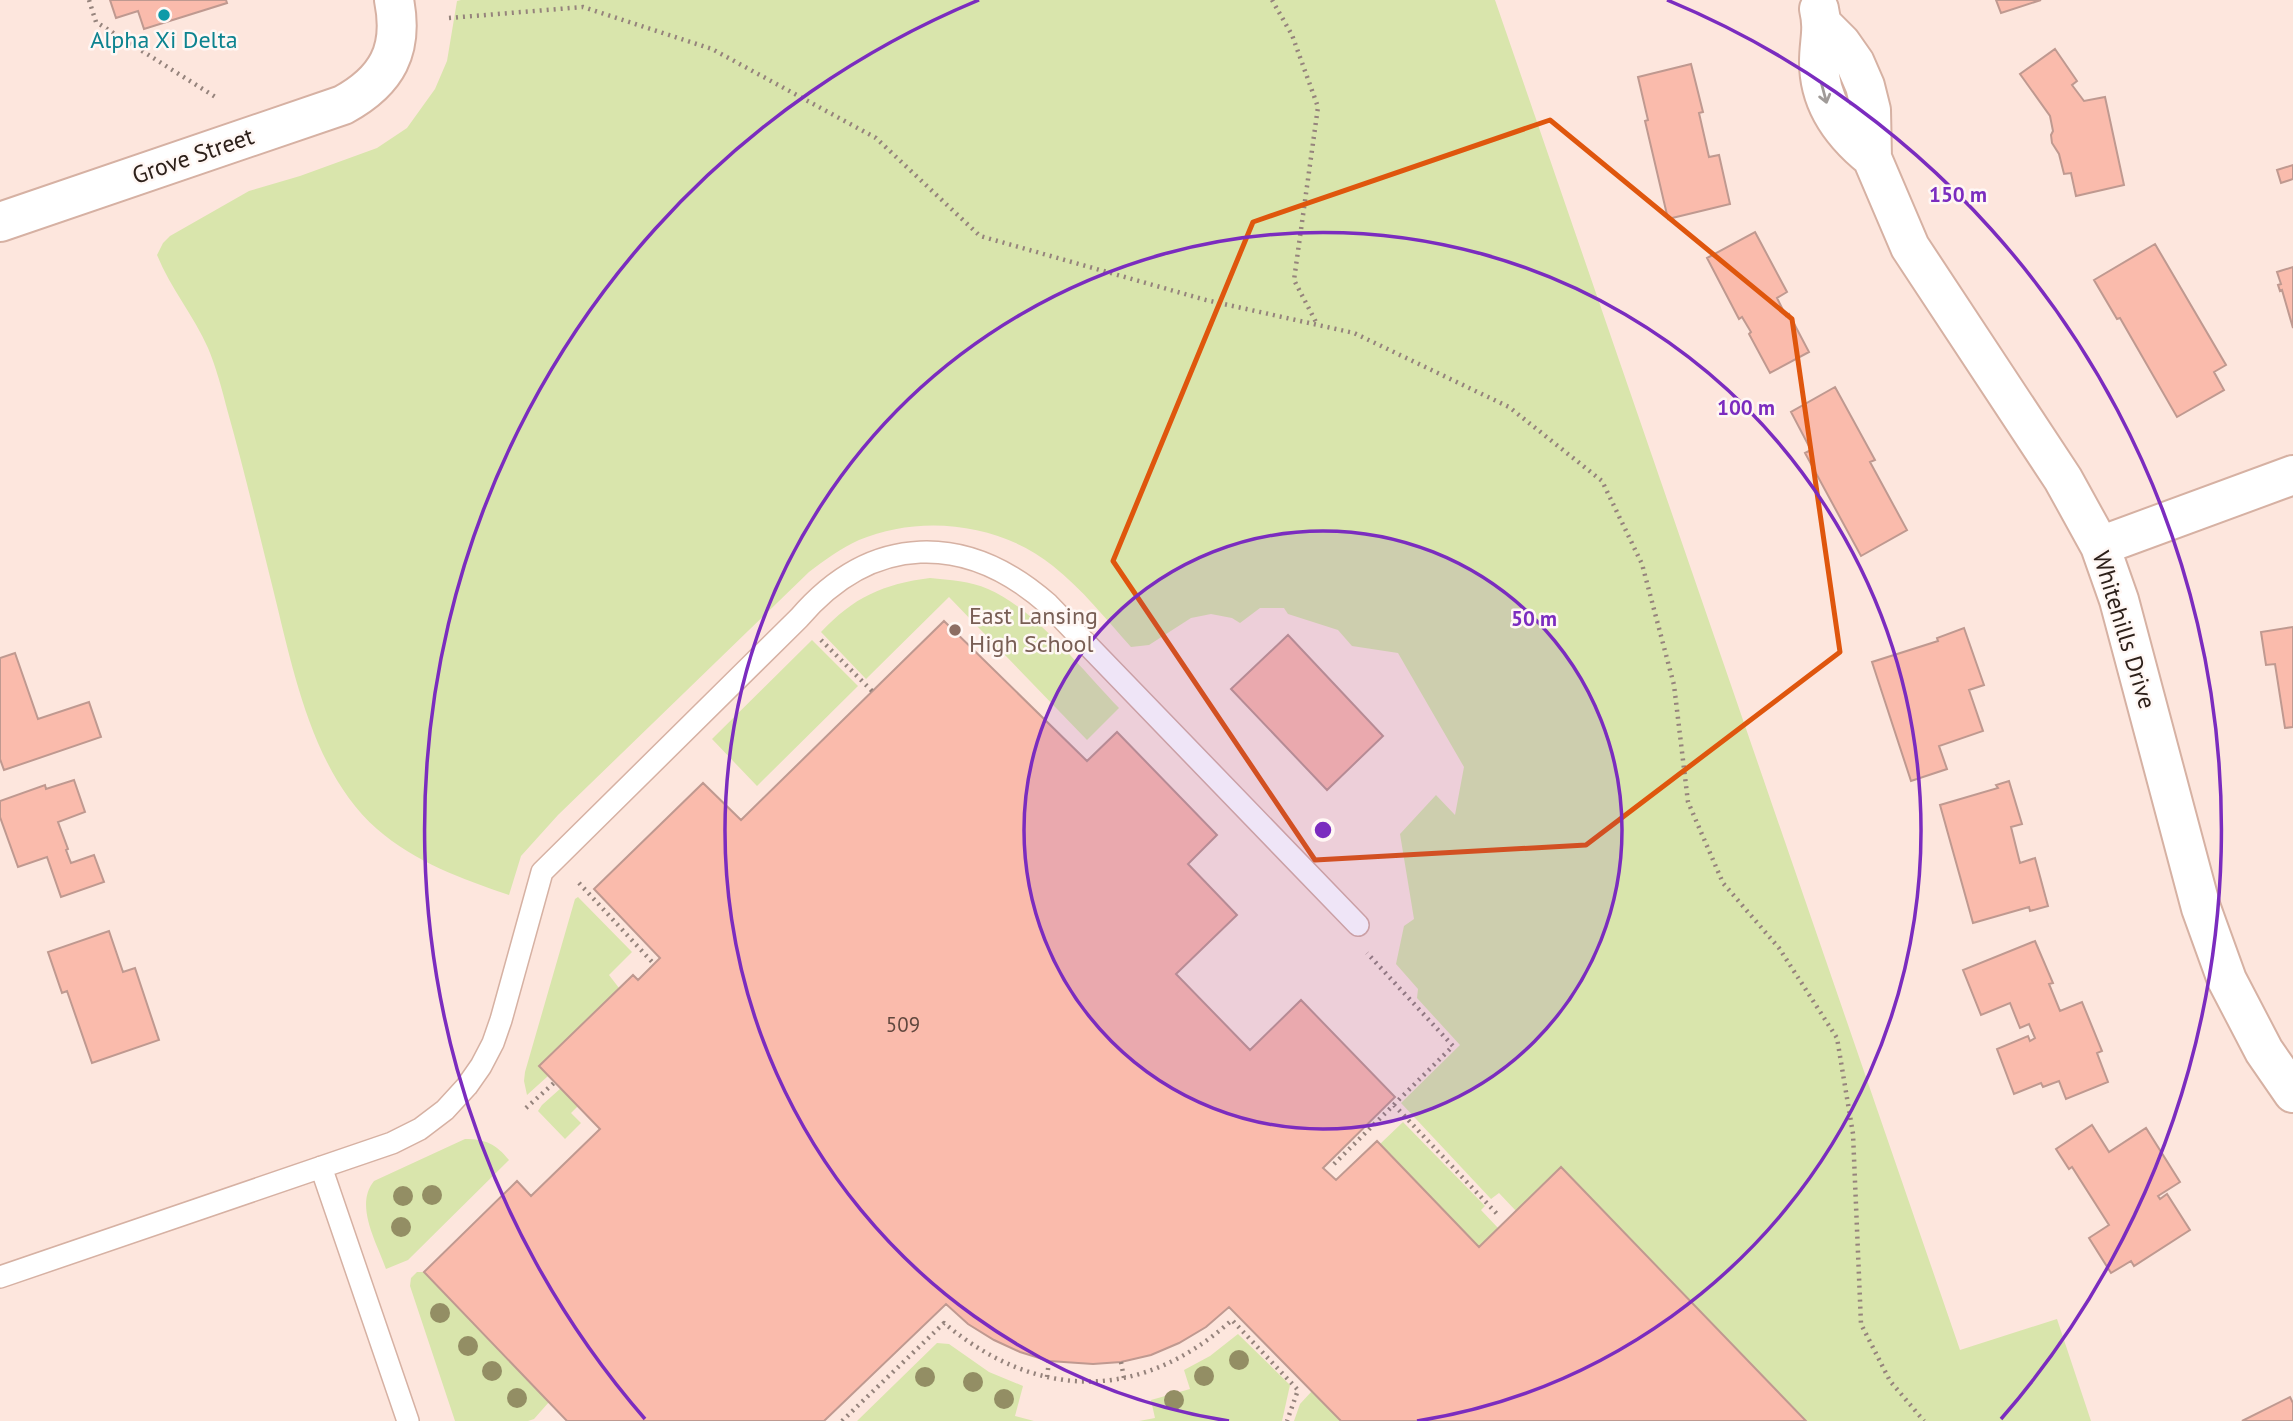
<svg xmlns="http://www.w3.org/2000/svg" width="2293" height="1421" font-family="'PT Sans',sans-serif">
	<rect width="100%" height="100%" fill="#fde6dd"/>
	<path fill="#d9e5ac" d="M461,0H1495L1960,1350L2057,1319L2091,1421H1806L1560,1168L1516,1211L1499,1193L1491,1199L1401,1103L1460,1045L1417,998L1418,989L1396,964L1404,926L1414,919L1400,834L1436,795L1455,815L1464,767L1398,653L1352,646L1338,630L1288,614L1284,608H1260L1240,623L1232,618L1211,614L1191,618L1149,645L1131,647C1106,619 1082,589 1053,566C1000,523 921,514 859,540C841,548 825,560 809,572L558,815L521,856L509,895C462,879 415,862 377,829C312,772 293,669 273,589C258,529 244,469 227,409C222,389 216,367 208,348C194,316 171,289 157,255L163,243L170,236L249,191L300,176L377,148L407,128L435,89L447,61L457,1Z
		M930,578C950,580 970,581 988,589C1035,609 1083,671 1119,708L1087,740L949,597L866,679L821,632C854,597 883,584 930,578Z
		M812,640L858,686L757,786L712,739Z
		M578,897L632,952L609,975L619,988L540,1065L548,1076L527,1095L524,1081L525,1072L575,899Z
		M561,1088L578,1106L571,1113L581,1123L565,1139L538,1111L542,1105Z
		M1403,1122L1485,1206L1481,1210L1498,1228L1479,1247L1380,1144Z
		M465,1139C485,1139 496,1144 509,1160L408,1260L386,1269C377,1243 354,1205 374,1181Z
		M417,1272H424L549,1402L534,1419L528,1421H455L410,1286L411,1278Z
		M1238,1334L1290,1385L1282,1421H1139L1155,1418L1151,1400L1190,1389L1184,1370L1210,1356Z
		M937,1343L949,1344L989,1372L1023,1386L1015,1416L1034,1421H857Z
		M1312,1391L1341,1421H1294L1300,1404Z"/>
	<path fill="#fabbac" stroke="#bf9990" stroke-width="2" d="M110,0H226L227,3L144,29L138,11L116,18Z
		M1996,0H2041L2001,13Z
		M2055,49L2077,81L2072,85L2084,101L2105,97L2124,185L2076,196L2071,173L2064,174L2059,154L2052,143L2051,135L2053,131L2050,116L2020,74Z
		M1691,64L1703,112L1699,113L1709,157L1719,155L1730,204L1668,219L1645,121L1648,120L1638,77Z
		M2293,165V179L2281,183L2277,170Z
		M1755,232L1787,292L1777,298L1786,316L1789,314L1809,352L1770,373L1749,334L1751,332L1742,317L1739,319L1707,258Z
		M2155,244L2226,365L2214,372L2224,390L2177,417L2120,318L2117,319L2094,280Z
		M2293,267V328L2282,290L2280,291L2278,285L2281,284L2277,272Z
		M1835,387L1875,460L1870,462L1907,530L1861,556L1805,453L1811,450L1791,412Z
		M944,621L1087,761L1117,732L1217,835L1188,864L1237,915L1176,974L1250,1050L1301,1000L1395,1097L1323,1168L1336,1180L1377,1141L1479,1247L1561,1167L1806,1421H1341L1229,1307L1206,1327L1179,1343L1151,1355L1121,1362L1093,1364L1049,1361L1020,1352L994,1340L968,1324L946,1304L824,1421H567L424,1272L517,1181L531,1196L600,1129L539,1066L633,975L638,980L660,958L594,889L703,783L741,820Z
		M2293,627V727L2285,728L2275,664L2266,665L2261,632Z
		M1964,628L1984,685L1969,690L1983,731L1939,746L1947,769L1911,781L1872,662L1938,641L1937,638Z
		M1288,635L1383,736L1327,790L1231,689Z
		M15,653L38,719L89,702L101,737L4,770L0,759V658Z
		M74,780L85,812L58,822L68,849L66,850L71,863L94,855L104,882L61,897L47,857L18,867L0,817V801L45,785L46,789Z
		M2009,781L2022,824L2011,827L2020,863L2035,858L2048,906L2030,911L2029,907L1973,923L1940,805L1998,788L1996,785Z
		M109,931L123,972L135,968L159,1040L92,1063L67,991L62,993L48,952Z
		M2035,941L2053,983L2049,984L2060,1011L2082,1002L2102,1051L2097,1053L2108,1082L2066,1099L2059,1081L2043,1087L2041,1083L2014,1094L1997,1049L2028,1036L2030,1041L2035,1038L2029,1024L2020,1028L2010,1003L1981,1015L1963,970Z
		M2092,1125L2109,1152L2146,1128L2180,1182L2158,1196L2160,1199L2167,1194L2190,1230L2134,1266L2131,1261L2111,1273L2089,1238L2109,1225L2072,1167L2069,1169L2056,1149Z
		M2290,1397L2293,1403V1421H2242Z"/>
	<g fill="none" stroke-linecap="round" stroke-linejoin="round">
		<defs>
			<path id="lane" d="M321,1167L408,1421
				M0,1277L392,1143L420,1129L445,1110L467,1086L481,1066L493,1043L501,1020L542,872L799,618C872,533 966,532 1048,604L1358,925"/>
			<path id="street" d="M1819,9C1824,30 1819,41 1819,62C1819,102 1842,134 1872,158
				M1824,26L1841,43L1855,63L1865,86L1871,110L1872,158L1910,247L2063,479L2100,546L2119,600L2201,908L2227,980L2264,1051L2293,1093
				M0,222L343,105C387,81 404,50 394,0
				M2100,546L2293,475"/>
		</defs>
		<use href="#lane" stroke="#d6b1a3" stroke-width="24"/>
		<use href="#street" stroke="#d6b1a3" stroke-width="42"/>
		<path stroke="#95837c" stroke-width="4.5" stroke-dasharray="2 5" stroke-linecap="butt" d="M89,0L96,22L217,98
			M1272,0L1292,35L1318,107L1294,280L1317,324
			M449,18L583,7L712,49L876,138L980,236L1206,300L1354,333L1509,407L1602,481L1642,564L1674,685L1688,802L1723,883L1779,948L1837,1038L1853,1134L1861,1324L1890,1381L1924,1421
			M821,640L873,692
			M579,883L654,964
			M1394,1105L1499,1216
			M526,1108L555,1082
			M1334,1164L1453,1046L1367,953
			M1121,1362L1124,1378
			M1047,1377L1049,1361
			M842,1421L944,1323C1037,1401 1141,1402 1232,1320L1298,1390L1287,1421"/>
		<use href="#lane" stroke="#fff" stroke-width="21"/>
		<use href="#street" stroke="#fff" stroke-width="38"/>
	</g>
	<g fill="#938e64">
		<circle cx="432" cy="1195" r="10"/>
		<circle cx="403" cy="1196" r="10"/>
		<circle cx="401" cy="1227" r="10"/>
		<circle cx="440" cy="1313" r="10"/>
		<circle cx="468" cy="1346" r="10"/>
		<circle cx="1239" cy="1360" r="10"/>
		<circle cx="492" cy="1371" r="10"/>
		<circle cx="1204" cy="1376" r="10"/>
		<circle cx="925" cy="1377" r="10"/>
		<circle cx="973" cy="1382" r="10"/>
		<circle cx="517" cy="1398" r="10"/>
		<circle cx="1004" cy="1399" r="10"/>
		<circle cx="1174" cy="1400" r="10"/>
	</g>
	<defs><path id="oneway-shaft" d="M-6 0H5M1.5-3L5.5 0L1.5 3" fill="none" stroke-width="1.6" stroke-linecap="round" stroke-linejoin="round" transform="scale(1.75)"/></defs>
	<use stroke="#a09b98" href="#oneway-shaft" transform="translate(1824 93) rotate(75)"/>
	<path fill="none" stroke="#df560d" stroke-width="5" stroke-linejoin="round" d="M1550,120L1792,319L1840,652L1586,845L1315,860L1113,561L1253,222Z"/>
	<circle cx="1323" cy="830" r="299" fill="#7b2cbf" fill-opacity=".12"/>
	<g fill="none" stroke="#7b2cbf" stroke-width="3.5">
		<circle cx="1323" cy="830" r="299"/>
		<path d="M1229 1421A598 598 0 1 1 1417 1421"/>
		<path d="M645 1419A898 898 0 0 1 979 0M1667 0A898 898 0 0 1 2001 1419"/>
	</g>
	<circle fill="#0f9aa8" stroke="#fff7f4" stroke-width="2.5" cx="164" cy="15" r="7"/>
	<circle fill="#8d6e63" stroke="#fff7f4" stroke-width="2.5" cx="955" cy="630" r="7"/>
	<g text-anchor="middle" stroke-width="5" stroke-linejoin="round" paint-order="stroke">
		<g font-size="21" fill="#60473e">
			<text x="903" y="1032">509</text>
		</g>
		<g font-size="24" fill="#0d838f" stroke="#fff7f4">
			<text x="164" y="48">Alpha Xi Delta</text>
		</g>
		<g font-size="24" fill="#2d201a" stroke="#fff7f4">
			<text transform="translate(193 156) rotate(-19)" y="8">Grove Street</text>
			<text transform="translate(2124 630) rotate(73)" y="8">Whitehills Drive</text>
		</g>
		<g font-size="24" fill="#785e54" stroke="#fff7f4" text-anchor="start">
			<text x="969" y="624">East Lansing<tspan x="969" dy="28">High School</tspan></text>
		</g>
	</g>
	<circle cx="1323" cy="830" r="10" fill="#7b2cbf" stroke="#fff7f4" stroke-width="3.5"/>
	<g font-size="21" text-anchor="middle" font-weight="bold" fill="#7b2cbf" stroke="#fff7f4" stroke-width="5" stroke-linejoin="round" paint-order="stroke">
		<text x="1958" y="202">150 m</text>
		<text x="1746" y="415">100 m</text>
		<text x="1534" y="626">50 m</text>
	</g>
</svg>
